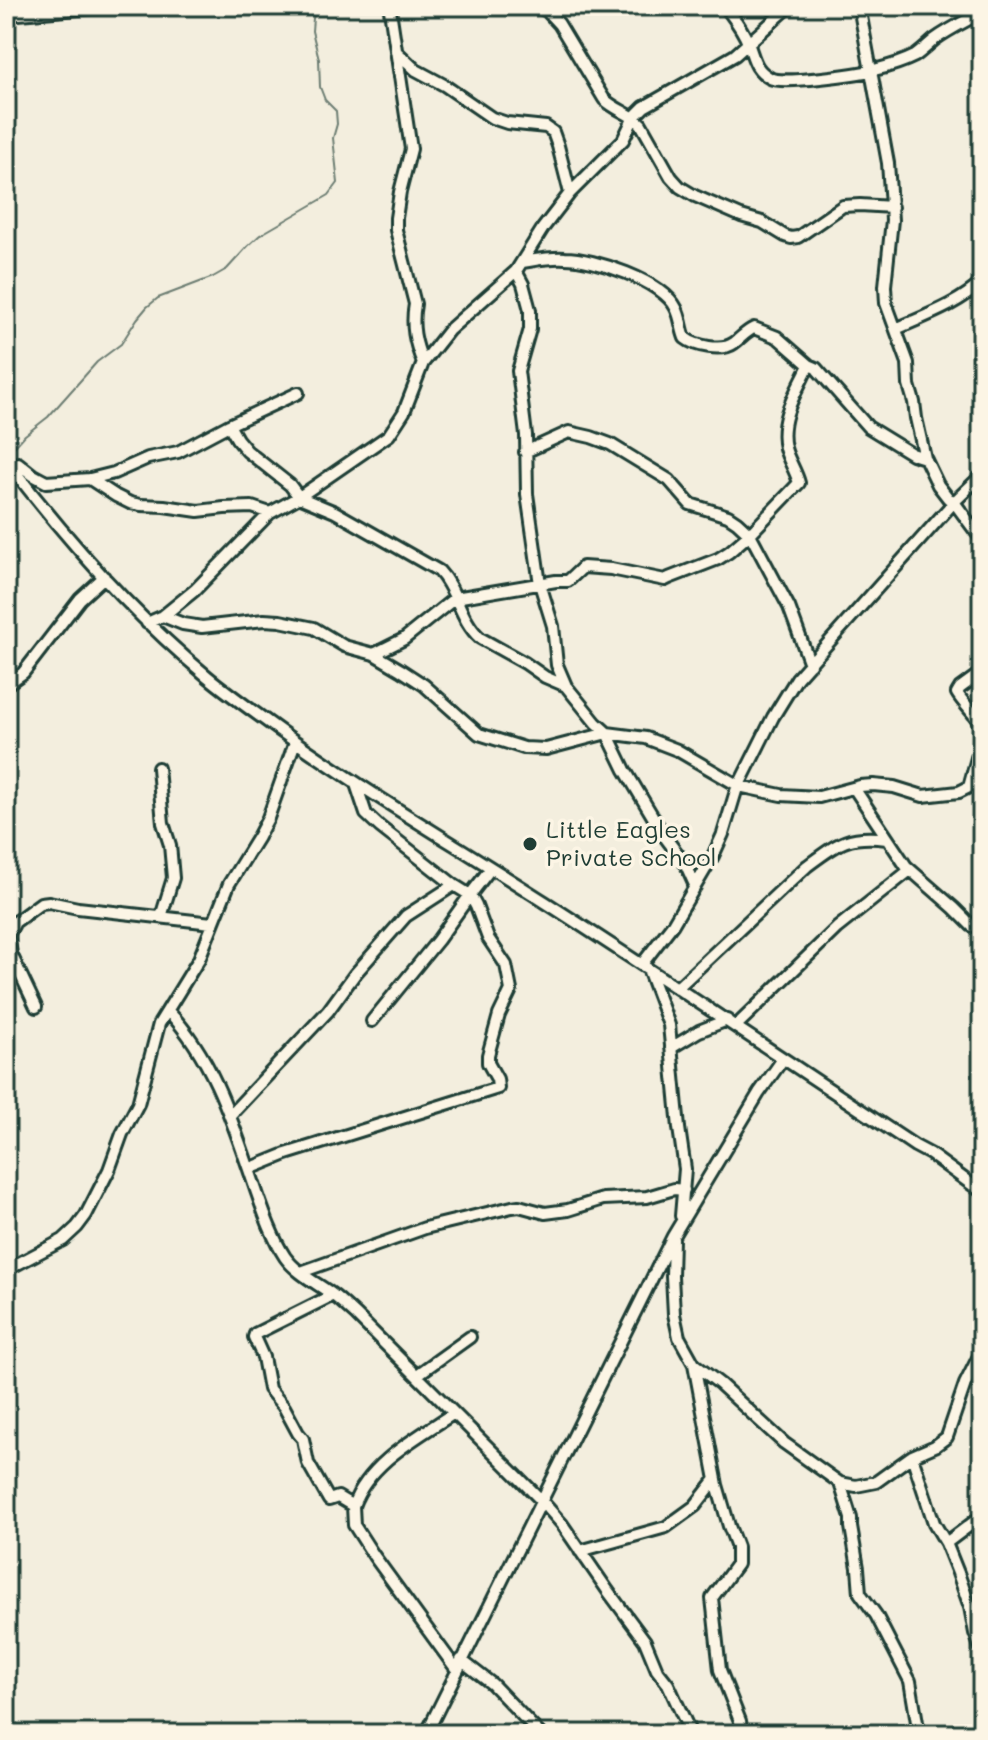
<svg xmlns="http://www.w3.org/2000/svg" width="988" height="1740" font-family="Mali,sans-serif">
	<rect width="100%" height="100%" fill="#f3eede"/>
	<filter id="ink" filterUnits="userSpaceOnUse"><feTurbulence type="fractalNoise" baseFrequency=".0125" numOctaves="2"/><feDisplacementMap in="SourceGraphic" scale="16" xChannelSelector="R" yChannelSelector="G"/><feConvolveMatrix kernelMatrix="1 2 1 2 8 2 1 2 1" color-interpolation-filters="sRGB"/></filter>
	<g filter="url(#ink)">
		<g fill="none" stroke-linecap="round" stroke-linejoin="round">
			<path stroke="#6c7d72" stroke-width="2" d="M7,455L25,435L48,417L97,362L121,344L137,319L147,307L158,298L213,277L227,269L248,246L260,235L329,195L338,183L333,138L337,124L336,111L325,100L320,87L319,59L312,31L313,18L319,6"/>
			<defs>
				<path id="minor" d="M388,6L390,10L411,149L400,192L396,218V230L415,304C411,326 415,343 423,363
					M536,6L547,11L559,24L604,99C615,110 630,113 641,124L671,177L680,187L695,196L741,216L762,222L785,236L791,238L798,237L843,206L860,205L892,207
					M725,6C733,17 743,29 748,43C754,58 754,69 770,78C781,85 858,74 874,70C887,67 903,62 915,56C922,51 928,45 934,40C949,29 966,21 982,12
					M859,6L888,163L892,220L885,286L886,303L908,363L909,385L914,402L916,418L925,458L938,485L948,498L954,502L982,540
					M396,51L416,70L444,85L492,118L507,123L546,127L553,132L558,146L570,193
					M522,262C536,260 550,257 565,258C593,258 663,281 676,308C681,317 681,328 685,338C695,346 722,352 734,343C741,338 745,332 754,328L777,337L809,365
					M516,271L523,284L530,310V329L518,371L526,435L527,494L540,584L553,626L557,665L566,686L596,723L607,733L625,770L665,837L686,865L695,885
					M896,329C925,316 959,304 982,282
					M229,425L298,393
					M525,452L569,432L591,437L610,444L669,480L690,504L728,516L737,522L750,534L789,607L810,664
					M6,460C66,539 131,613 208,677C225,691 243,704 261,717C352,784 450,841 545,902C670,982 792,1065 915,1146L930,1154L982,1192
					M10,465L18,463L33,475L46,482L90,479L114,473L148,458L178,452L229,425L237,439L247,451L290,485L299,497L335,512L439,571C457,590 460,620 480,638L525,663L545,677L566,686
					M90,479L116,496L130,503L141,505L164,506L198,511L224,508L252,507L270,513
					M163,616L183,624L202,627L264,620L280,621L314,628L344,646L374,654L401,670L424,685L479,734L524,748L546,749L607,733L646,738L677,750L739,786L781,795L819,797L860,786L873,785L894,787L923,796L959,792L969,787L977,758L982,749
					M147,623L163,616L195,590L270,513L299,497L389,435L404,412L423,363L449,330L516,271L543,228L570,193L623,140L634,117L644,107L735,55L790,6
					M374,654L404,639L455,598L556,581H568L583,567L611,569L665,580L669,578L718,559L729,552L750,534L799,483C796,471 788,460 785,448C778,418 797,391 809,365L816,368L868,427L912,454L925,458
					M982,672L960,688L957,693C964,705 977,715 982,728
					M6,685L23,673L80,599L104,577
					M158,768L163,823L170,845L173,878L161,917
					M356,784L366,814L380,827L454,885
					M854,788L906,866L954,908L972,926
					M642,964L673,924L713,856L723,834L736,791L773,717L797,678L954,502L982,475
					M648,969L669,1025L679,1128L685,1169L681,1216
					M677,988L807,866C838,843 848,834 887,839
					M36,1007L11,954L8,935L15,922L41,903L49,902L78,908L212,923
					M168,1011C215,1060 234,1127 256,1190C264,1213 272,1237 285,1257C297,1274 317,1283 333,1295C341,1301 348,1308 356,1315L541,1500L562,1524L608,1591L645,1641L657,1670L668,1684L691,1734
					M736,1026L837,928L910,870
					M671,1048L699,1031L727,1020
					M231,1114L328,1011L355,974L406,916L454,885L470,895L491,868
					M249,1169L286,1154L498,1088L497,1079L488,1063V1055L499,1015L511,990L506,965L488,938L476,906L470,895L438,940L372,1021
					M673,1239L672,1276L674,1314L679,1337L694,1364L717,1485L729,1526L737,1547V1564L712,1598L720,1670L740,1721L742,1734
					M6,1270L63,1240L77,1227L86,1215L109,1170L122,1134L138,1104L159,1024L199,959L229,884L258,837L268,818L295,742
					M301,1272L425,1228L512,1207L519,1206L545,1213L568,1210L603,1199L647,1197L674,1189L684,1190
					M333,1295L255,1334L254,1337L263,1357L269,1389L284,1407L298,1433L303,1439L308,1463L329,1500L338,1497L353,1506L354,1525L374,1556L457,1670
					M694,1364L720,1384L784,1443L840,1483L856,1486L876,1482L912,1456L935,1446L947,1437L965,1384L982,1350
					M417,1375L470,1337
					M912,1456L934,1523L946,1543L958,1573L970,1607L975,1633L982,1652
					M840,1483L851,1518V1527L858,1568L860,1593L876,1615L910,1681L919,1734
					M353,1506C369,1462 418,1437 454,1413
					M946,1543L982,1516
					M580,1551L666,1527L695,1506L716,1479
					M461,1660L492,1684L540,1734
					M426,1734L673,1236L759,1093L783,1059"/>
				<path id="major" d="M6,14L103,6"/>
			</defs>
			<use href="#minor" stroke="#1f3d34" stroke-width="16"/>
			<use href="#major" stroke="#1f3d34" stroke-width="18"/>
			<use href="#minor" stroke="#fcf5e5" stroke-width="10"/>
			<use href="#major" stroke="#fcf5e5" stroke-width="12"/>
		</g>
	</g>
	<circle fill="#1f3d34" stroke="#fcf5e5" stroke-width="3" cx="530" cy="844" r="8"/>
	<g text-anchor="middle" stroke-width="7" stroke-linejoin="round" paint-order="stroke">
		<g font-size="24" fill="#1f3d34" stroke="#fcf5e5" text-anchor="start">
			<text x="546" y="838">Little Eagles<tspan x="546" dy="28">Private School</tspan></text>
		</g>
	</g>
	<rect width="988" height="1740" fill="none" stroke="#fcf5e5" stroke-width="32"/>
	<rect x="16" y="16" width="956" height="1708" fill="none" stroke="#1f3d34" stroke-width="3" filter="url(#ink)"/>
</svg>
